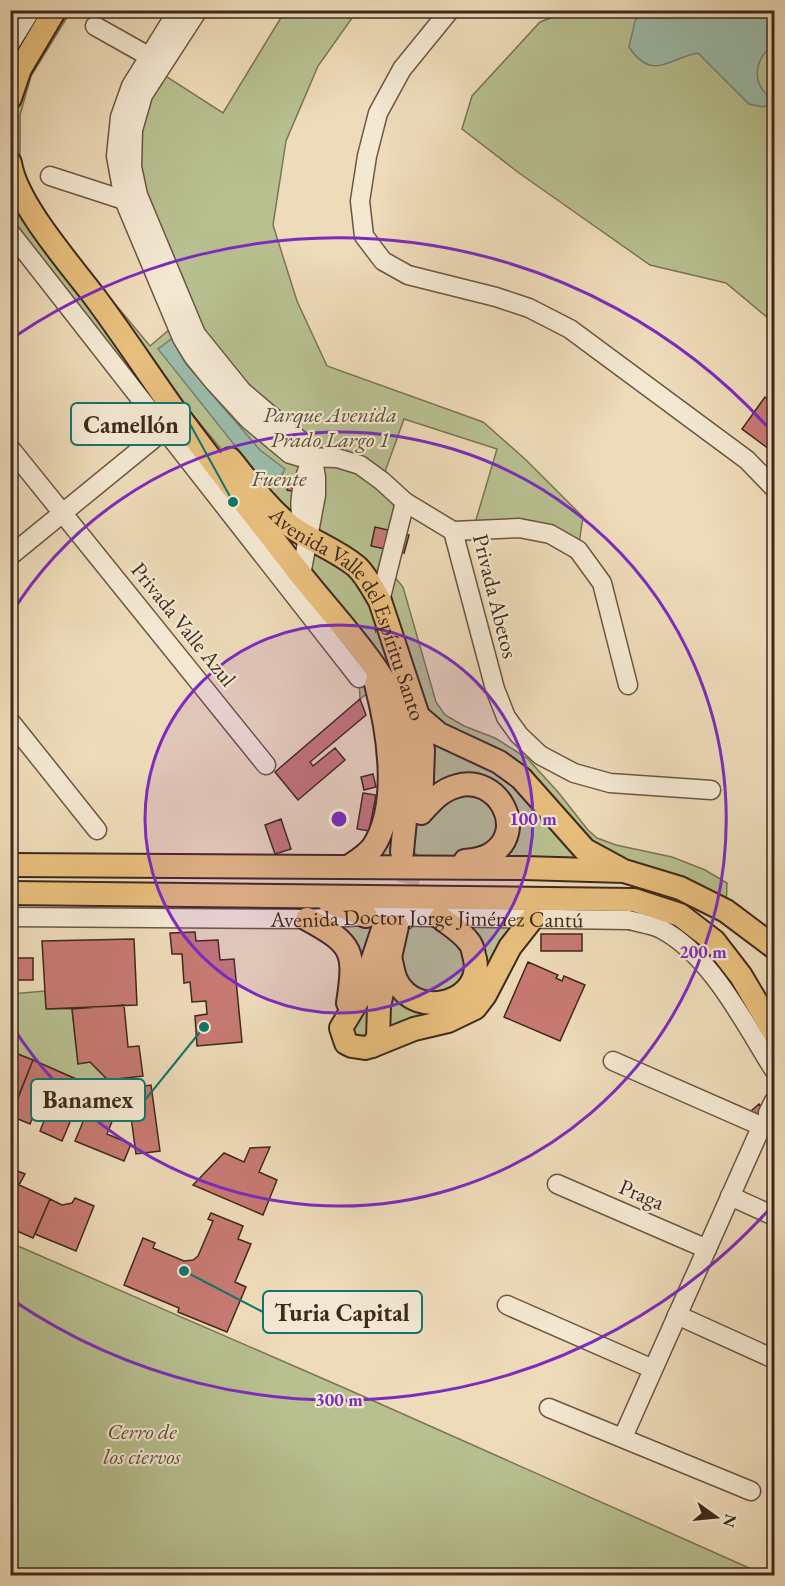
<svg xmlns="http://www.w3.org/2000/svg" width="785" height="1586" font-family="'EB Garamond',serif">
	<rect width="100%" height="100%" fill="#eedbb9"/>
	<filter id="stains"><feTurbulence type="fractalNoise" baseFrequency=".00333" numOctaves="4"/><feColorMatrix values="0 0 0 0 .2 0 0 0 0 .09 0 0 0 0 .02 0 0 0 .5 -.17"/></filter>
	<radialGradient id="worn" r=".72"><stop offset=".6" stop-color="#630" stop-opacity="0"/><stop offset="1" stop-color="#630" stop-opacity=".3"/></radialGradient>
	<path fill="#b8c090" stroke="#7b7456" stroke-width="1.5" fill-rule="evenodd" d="M31,11H71L31,76L20,115V166L31,198L52,228L150,346L176,324L209,351L138,195L133,130L161,73L223,113L285,11H357L318,66L286,141L273,225L297,301L327,366L483,422L525,459L583,517L578,550L550,534L473,530L497,449L404,419L382,480L397,495L373,588L387,568L403,587L436,702L445,715L464,726L495,738L527,758L558,792L588,830L597,838L616,845L672,857L705,870L727,883L726,911L624,871L428,867L415,853L402,852L383,867H348L384,819L376,687L360,699L359,677L11,232L10,44ZM167,384L268,505L308,539L300,574Z
		M569,11H774V323L726,283L650,265L519,173L462,129L472,96L540,22Z
		M307,919H532L485,995L352,1046V968Z
		M45,991L47,1009H72L78,1064L90,1062L108,1080L76,1079L11,1051V994Z
		M11,1243L349,1390L765,1575H11Z"/>
	<path fill="#9bbcaa" stroke="#768171" stroke-width="1.5" d="M642,11H696L703,15L714,11L768,10L774,14V44C754,59 750,85 773,99L774,103L763,107L749,104L698,53C669,58 652,82 629,47L635,21Z
		M174,337L178,350L186,364L260,450L285,469L281,477L272,485L264,482L158,349Z"/>
	<path fill="#c87a73" stroke="#3e291b" stroke-width="1.5" d="M765,397L774,403L773,452L742,429Z
		M290,479L322,487L319,498L287,490Z
		M375,527L409,535L404,553L371,546Z
		M360,699L366,715L310,762L313,766L335,748L345,760L298,800L275,772Z
		M373,774L376,787L364,790L361,777Z
		M363,793L376,795L369,831L357,829Z
		M281,819L291,849L275,854L265,825Z
		M195,932L196,941L218,940L220,960L234,959L242,1042L197,1046L195,1016L207,1014L206,1001L192,1002L190,982L184,983L182,954H172L170,933Z
		M541,934H582V951H541Z
		M134,939L137,1005L46,1009L42,941Z
		M11,958H33V980H14V985H10Z
		M528,962L558,975L556,978L562,981L564,976L585,985L560,1041L504,1017Z
		M124,1005L128,1047L139,1046L143,1076L108,1080L90,1062L78,1064L72,1009Z
		M10,1051L33,1060L10,1117Z
		M33,1060L76,1079L68,1097L79,1101L62,1141L40,1131L44,1121L33,1117L30,1124L11,1116Z
		M151,1085L160,1151L136,1154L131,1117L113,1119L107,1134L131,1144L124,1161L75,1141L95,1093Z
		M759,1104L774,1120V1140L771,1137L774,1134L751,1111Z
		M270,1147L259,1172L277,1180L263,1215L193,1185L224,1153L244,1162L250,1148Z
		M10,1168L25,1174L19,1185L50,1199L33,1238L10,1228Z
		M75,1198L94,1206L76,1251L35,1234L50,1199L62,1205L72,1203Z
		M211,1213L243,1226L238,1239L251,1244L235,1282L246,1287L227,1332L178,1312L179,1308L124,1285L143,1238L155,1243L153,1248L184,1261L193,1260L198,1256L213,1221L208,1219Z"/>
	<g fill="none" stroke-linecap="round" stroke-linejoin="round">
		<path stroke="#cbb799" stroke-width="22" stroke-dasharray="22 11" stroke-linecap="butt" d="M400,916L415,853"/>
		<defs>
			<g id="minor">
				<path d="M178,10L131,86L120,117L116,156L124,200L182,338L193,356L214,382L248,419L290,454L300,457L337,458L360,465L382,481L405,502L453,531"/>
				<path d="M198,10L143,95L133,130L132,167L138,195L196,334L242,391L302,442L312,456L316,477V495L301,575"/>
				<path d="M450,10L402,69L378,113L367,156L360,201L364,236L383,261L408,275L496,297L529,308L570,329L747,460L774,488"/>
				<path d="M95,26L159,62"/>
				<path d="M10,44L31,10"/>
				<path d="M50,176L124,200"/>
				<path d="M10,232L359,678"/>
				<path d="M10,448L266,765"/>
				<path d="M453,531L495,689L506,717L519,735L540,755L574,773L610,783L711,790"/>
				<path d="M453,531L519,528L550,534L578,550L602,583L628,685"/>
				<path d="M307,537C296,511 300,489 310,463"/>
				<path d="M10,556L174,422"/>
				<path d="M380,601L405,502"/>
				<path d="M10,721L97,830"/>
				<path id="s1" d="M10,917L307,919L366,916L629,920C639,923 652,924 661,929C711,955 745,1024 774,1070"/>
				<path d="M613,1061L761,1126"/>
				<path d="M768,1113L774,1101"/>
				<path d="M557,1184L707,1249"/>
				<path d="M730,1196L774,1216"/>
				<path d="M507,1305L653,1369"/>
				<path d="M677,1315L774,1359"/>
				<path d="M549,1408L751,1491"/>
				<path d="M623,1437L763,1123"/>
			</g>
			<g id="major">
				<path d="M10,98L20,69L55,10"/>
				<path d="M10,163C16,203 69,263 94,296C124,336 151,378 180,418C217,468 256,517 294,566C325,607 379,661 398,708C415,753 406,805 402,852"/>
				<path id="s2" d="M230,459C248,481 266,506 289,525C310,541 335,549 356,566C366,575 373,589 380,601L418,716L423,750L421,807"/>
				<path d="M418,716L439,734L499,762L521,778L585,850L620,869"/>
				<path d="M421,813C431,802 441,790 457,786C497,774 529,830 491,854C483,859 474,860 465,861"/>
				<path d="M10,865L524,868L624,871L680,888L726,911L774,947"/>
				<path d="M348,867C357,861 366,856 373,847C401,804 388,730 376,684"/>
				<path d="M10,893L634,900L680,915L714,941L741,976L774,1032"/>
				<path d="M329,902L366,916"/>
				<path d="M307,919C353,944 356,951 348,1003"/>
				<path d="M384,926L361,995L341,1028L346,1043L352,1046L365,1048L372,1046L378,1038L379,1006L397,926"/>
				<path d="M390,957C392,964 393,973 396,980C417,1023 488,1001 474,955C473,950 472,945 469,942C462,932 450,925 441,918"/>
				<path d="M372,1046L414,1029L448,1021L475,1008L485,995L510,947L532,919"/>
			</g>
		</defs>
		<use href="#minor" stroke="#6a5642" stroke-width="21"/>
		<use href="#major" stroke="#3e291b" stroke-width="26"/>
		<use href="#minor" stroke="#f4e8d2" stroke-width="18"/>
		<use href="#major" stroke="#e7be7c" stroke-width="22"/>
	</g>
	<circle cx="339" cy="819" r="194" fill="#7b2cbf" fill-opacity=".12"/>
	<g fill="none" stroke="#7b2cbf" stroke-width="3">
		<circle cx="339" cy="819" r="194"/>
		<path d="M11 614A387 387 0 1 1 11 1024"/>
		<path d="M774 1204A581 581 0 0 1 14 1301M14 337A581 581 0 0 1 774 434"/>
	</g>
	<g text-anchor="middle" stroke-width="4.5" stroke-linejoin="round" paint-order="stroke">
		<g font-size="22" font-style="italic" fill="#5c4f38" stroke="#f4e8d2">
			<text x="330" y="422">Parque Avenida<tspan x="330" dy="25">Prado Largo 1</tspan></text>
			<text x="279" y="486">Fuente</text>
			<text x="142" y="1439">Cerro de<tspan x="142" dy="25">los ciervos</tspan></text>
		</g>
		<g font-size="22" fill="#3e291b" stroke="#f4e8d2">
			<text transform="translate(496 596) rotate(76)" y="8">Privada Abetos</text>
			<text dy="8" stroke="none"><textPath href="#s2" startOffset="201">Avenida Valle del Espíritu Santo</textPath></text>
			<text transform="translate(184 624) rotate(51)" y="8">Privada Valle Azul</text>
			<text dy="8" stroke="none"><textPath href="#s1" startOffset="417">Avenida Doctor Jorge Jiménez Cantú</textPath></text>
			<text transform="translate(642 1194) rotate(23)" y="8">Praga</text>
		</g>
	</g>
	<circle cx="339" cy="819" r="9" fill="#7b2cbf" stroke="#f4e8d2" stroke-width="3"/>
	<g font-size="18" text-anchor="middle" font-weight="bold" fill="#7b2cbf" stroke="#f4e8d2" stroke-width="4.5" stroke-linejoin="round" paint-order="stroke">
		<text x="533" y="825">100 m</text>
		<text x="703" y="958">200 m</text>
		<text x="339" y="1406">300 m</text>
	</g>
	<path fill="none" stroke="#0f766e" stroke-width="2" d="M233 502L190 424M204 1027L145 1100M184 1271L263 1312"/>
	<g fill="#0f766e" stroke="#f4e8d2" stroke-width="2">
		<circle cx="233" cy="502" r="6"/>
		<circle cx="204" cy="1027" r="6"/>
		<circle cx="184" cy="1271" r="6"/>
	</g>
	<g fill="#f4e8d2" stroke="#0f766e" stroke-width="2">
		<rect x="71" y="403" width="119" height="42" rx="6"/>
		<rect x="31" y="1079" width="114" height="42" rx="6"/>
		<rect x="263" y="1291" width="159" height="42" rx="6"/>
	</g>
	<g font-size="24" text-anchor="middle" font-weight="bold" fill="#3e291b">
		<text x="131" y="433">Camellón</text>
		<text x="88" y="1108">Banamex</text>
		<text x="342" y="1321">Turia Capital</text>
	</g>
	<rect width="785" height="1586" fill="none" stroke="#eedbb9" stroke-width="36"/>
	<rect x="12" y="12" width="761" height="1562" fill="none" stroke="#3e291b" stroke-width="3"/>
	<rect x="18" y="18" width="749" height="1550" fill="none" stroke="#3e291b" stroke-width="1.5"/>
	<g transform="translate(716 1517) rotate(105)" stroke="#f4e8d2" stroke-width="4.5" paint-order="stroke">
	<path d="M0-4.5L10 22L0 15L-10 22Z" fill="#3e291b"/>
	<text y="-9" font-size="16" font-weight="bold" text-anchor="middle" fill="#3e291b">N</text>
	</g>
	<rect width="100%" height="100%" filter="url(#stains)"/>
	<rect width="100%" height="100%" fill="url(#worn)"/>
</svg>
